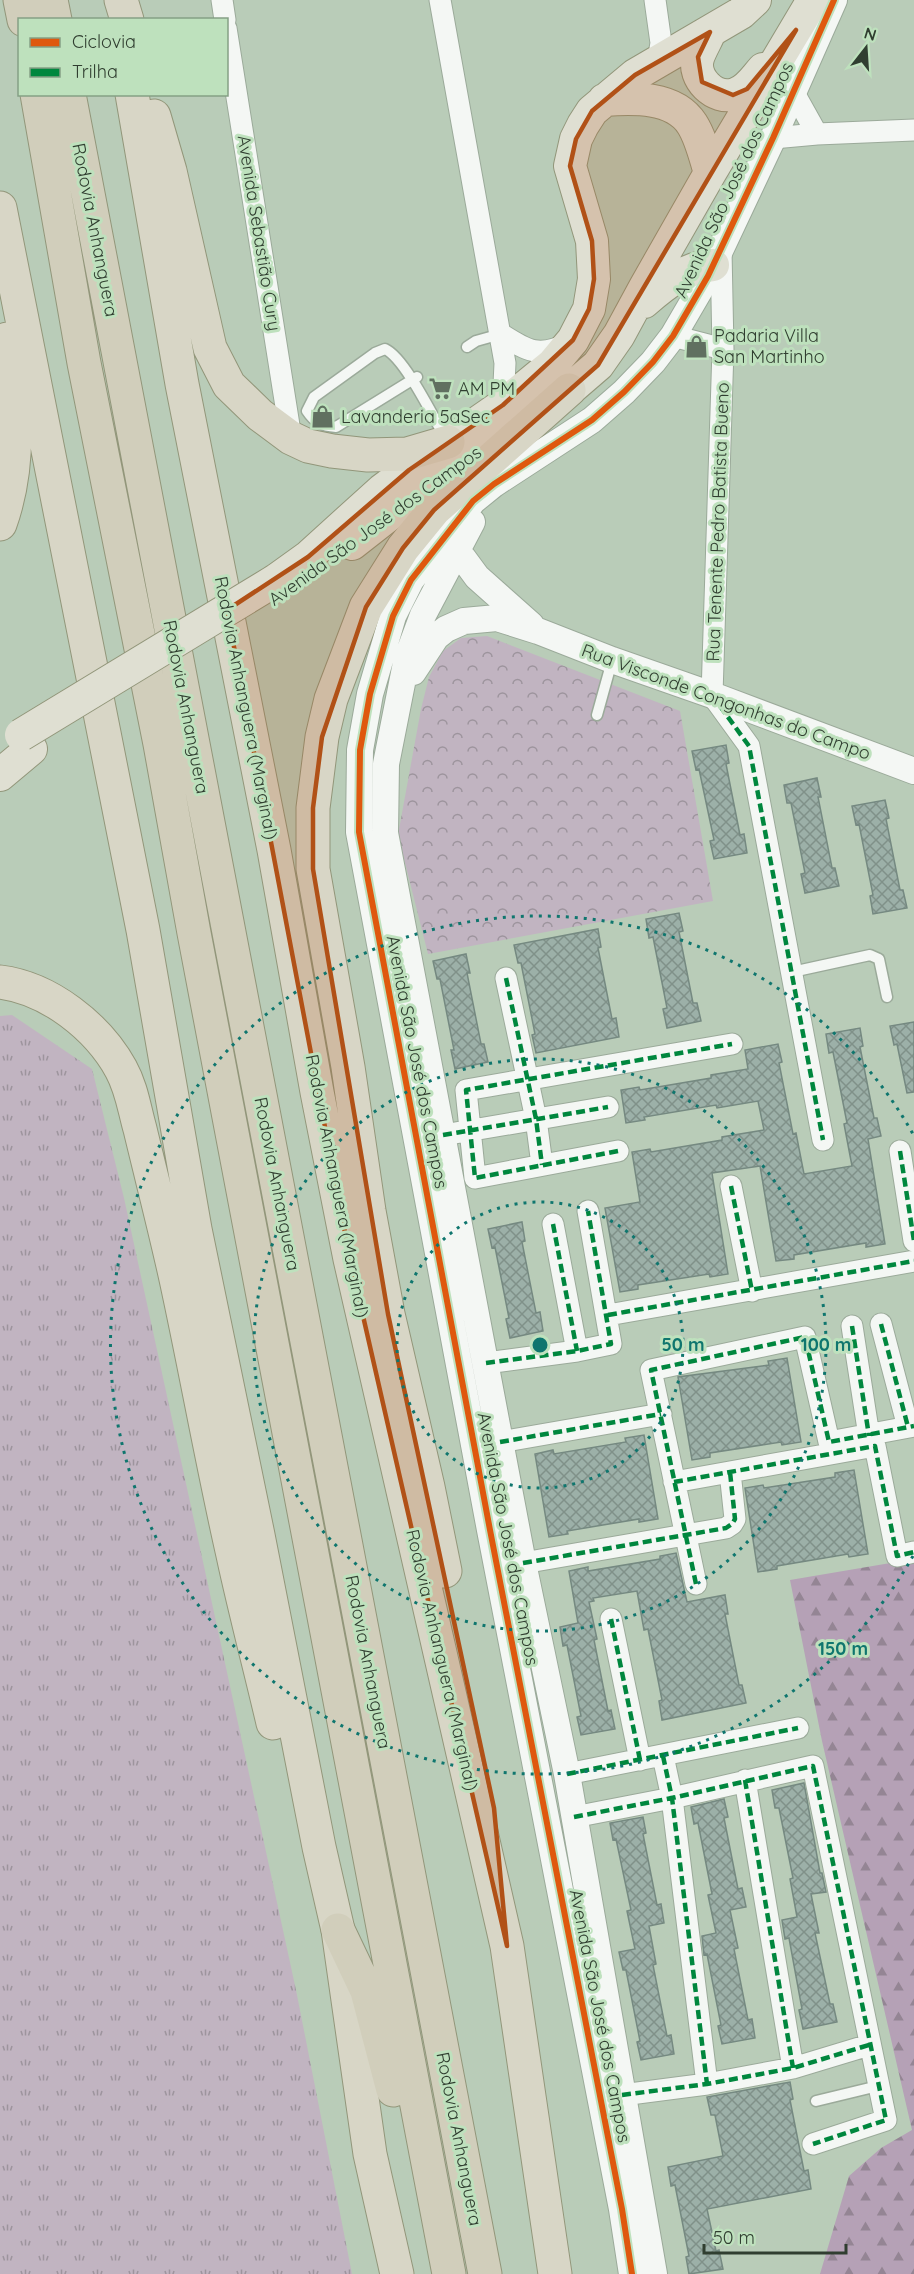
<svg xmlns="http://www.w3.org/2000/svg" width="914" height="2274" font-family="Quicksand,sans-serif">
	<defs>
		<pattern id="grass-tufts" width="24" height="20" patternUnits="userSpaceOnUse" patternTransform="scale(1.5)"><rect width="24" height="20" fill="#c1b4c1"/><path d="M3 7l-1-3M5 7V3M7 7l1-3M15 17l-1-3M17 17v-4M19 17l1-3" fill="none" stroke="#9d949d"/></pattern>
		<pattern id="forest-firs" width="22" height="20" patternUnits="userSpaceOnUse" patternTransform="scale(1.5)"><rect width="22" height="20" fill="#b5a1b6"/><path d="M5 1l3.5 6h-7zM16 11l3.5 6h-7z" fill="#948594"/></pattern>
		<pattern id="park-crowns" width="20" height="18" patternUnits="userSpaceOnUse" patternTransform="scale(1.5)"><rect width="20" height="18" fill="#c1b4c1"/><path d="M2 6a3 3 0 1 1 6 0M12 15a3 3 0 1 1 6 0" fill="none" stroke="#9d949d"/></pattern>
		<pattern id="building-cross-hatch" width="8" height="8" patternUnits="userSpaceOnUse" patternTransform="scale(1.5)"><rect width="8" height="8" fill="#9cb0a8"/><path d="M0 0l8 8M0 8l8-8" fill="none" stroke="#809189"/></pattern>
	</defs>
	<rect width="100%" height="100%" fill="#b9ccb8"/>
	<path fill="url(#grass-tufts)" d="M12,1015L92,1069L124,1198L296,1990L352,2274H0V1016Z"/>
	<path fill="url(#forest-firs)" d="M914,1559V2274H820L849,2176L881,2148L912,2130L822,1741L790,1580Z"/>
	<path fill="url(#park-crowns)" d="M487,636L680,711L713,901L428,954L398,835L421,709L429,677L443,651L461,638Z"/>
	<path fill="url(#building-cross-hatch)" stroke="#758981" stroke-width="1.5" d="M726,745L729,763L726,764L740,835L744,834L747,853L714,859L710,841L714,840L699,769L696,770L692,751Z
		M817,778L821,797H818L832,868H835L839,886L805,893L801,874L805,873L791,803H787L784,785Z
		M885,800L889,818L886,819L900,890H903L907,908L873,914L870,896L873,895L859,824L856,825L852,806Z
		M679,913L683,931L679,932L693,1003H697L701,1021L667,1028L663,1009L667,1008L653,937L649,938L646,919Z
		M598,929L601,947L598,948L612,1019L616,1018L619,1037L536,1053L532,1035L535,1034L521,963H518L514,945Z
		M466,954L470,973H467L481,1044H484L488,1062L455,1069L451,1050H454L440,979H437L433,961Z
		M914,1022V1092L907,1093L897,1044L894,1045L890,1026Z
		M860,1028L863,1046L860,1047L874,1118H877L881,1136L868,1139L885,1244L866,1247V1243L794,1255V1259L776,1261L760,1166L712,1173L728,1274L710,1277L709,1274L638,1285V1289L620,1292L605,1208L640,1202L632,1152L650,1149L651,1152L722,1140V1137L764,1130L758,1101L717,1108L716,1105L644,1117L645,1120L626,1123L621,1090L639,1087L640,1090L711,1078V1075L748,1069L745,1050L778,1044L782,1062L779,1063L793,1134L796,1133L804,1174L852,1166L844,1124L847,1123L833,1052L829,1053L826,1034Z
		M522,1222L525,1241L522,1242L536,1313L540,1312L543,1331L510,1338L506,1319L509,1318L495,1247L492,1248L488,1229Z
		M787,1358L801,1442L782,1445L781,1442L710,1453V1457L692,1460L678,1377L769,1365L768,1361Z
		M644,1435L658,1519L639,1522V1519L567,1531L568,1534L549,1537L535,1454L553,1450L554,1454L626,1442L625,1438Z
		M854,1470L868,1554L849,1557L848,1554L777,1566V1569L758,1572L745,1488L763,1485L764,1488L835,1477V1473Z
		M676,1553L687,1602L725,1595L728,1614H725L739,1685H742L746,1703L662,1720L659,1701L662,1700L648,1629L644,1630L637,1591L593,1598L594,1601L589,1602L597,1639L594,1640L608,1711L611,1710L615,1729L581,1735L577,1717L581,1716L567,1645L563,1646L560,1627L578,1623L569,1571L588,1567V1571L660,1559V1556Z
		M804,1783L820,1873H822L826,1892L811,1894L819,1933H815L830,2004H833L837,2022L803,2029L799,2010L802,2009L789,1938L785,1939L782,1920L797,1917L790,1879L793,1878L779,1808H775L772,1790Z
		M724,1799L728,1817L724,1818L738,1889L742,1888L746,1907L730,1910L738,1948L734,1949L748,2020L752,2019L755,2038L722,2044L718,2026L721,2025L707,1954L704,1955L702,1936L716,1933L708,1895L712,1894L698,1823L694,1824L691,1807Z
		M643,1817L646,1833L643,1834L657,1905L661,1904L664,1923L649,1926L656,1964L653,1965L667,2036L671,2035L674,2054L641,2060L637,2042L640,2041L626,1970H623L619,1952L635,1949L627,1911L631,1910L616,1839L613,1840L610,1823Z
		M790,2082L793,2099L790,2100L804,2171L808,2170L811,2189L707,2209L716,2251L719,2250L723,2269L689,2274L686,2257L689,2256L675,2185L671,2186L668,2167L723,2156L715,2115H711L707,2097Z"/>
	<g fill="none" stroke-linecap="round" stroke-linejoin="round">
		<defs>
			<path id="service" d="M467,347L476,341L501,334
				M417,377L412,380L336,427C322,426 315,423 307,411L314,397L375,353L385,349C405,358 434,419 446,439
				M597,715L612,661
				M792,972L870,955L879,959L887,997
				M816,2101L878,2086"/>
			<path id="minor" d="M222,0L225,20
				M440,0L505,363L503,405
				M655,0L661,43L658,61
				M226,28L291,438
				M793,91L817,134
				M773,138L817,134L914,130
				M721,250L723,349L712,695L749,746L823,1140
				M501,334C526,350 539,359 568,343
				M673,336L723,349
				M506,978L536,1119L542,1165
				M455,1133L608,1107
				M618,1151L475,1178L466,1090L732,1044
				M900,1151L914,1241
				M731,1186L752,1291
				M553,1224L577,1351
				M608,1315L914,1261
				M881,1324L908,1427
				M852,1326L869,1436
				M486,1363L577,1351L611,1344L588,1211
				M500,1442L661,1414
				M674,1482L875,1446L897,1556L914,1552
				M523,1563L726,1528L732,1524L735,1519L730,1472
				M696,1584L651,1370L805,1337L829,1442L914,1426
				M611,1619L640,1760
				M663,1756L672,1798L707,2084
				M567,1774L798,1728
				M745,1780L793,2068
				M574,1817L672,1798L813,1766L886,2120L813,2144
				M622,2095L707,2084L793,2068L869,2045"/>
			<path id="tertiary" d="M472,522L423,615L407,658L386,764L385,833L523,1563L567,1774L654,2274
				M441,542L463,558L477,577L531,625
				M413,672L436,637L446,629L464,621L497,618L538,631L612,660L712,695L914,771
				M632,2274L622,2209L490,1530L359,832L360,750L370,694L393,616L411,580L473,501L494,484L592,420L624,392L653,362L673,336L708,276L773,138L834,0"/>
			<path id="primary" d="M710,32C707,39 700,51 698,58C692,78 715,101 735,94C748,90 754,79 763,69
				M604,100C633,98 674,96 692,124C701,138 705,157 710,173
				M644,302C665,284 684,268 713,265
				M352,544L440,475L569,390L598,365L619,335L645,287L710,173L813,0
				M276,580L308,557L382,490L409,470L503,405L553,364L573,340L589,309L594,279L592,241L570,166L576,139L583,125L592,111L635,75L741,13L755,0
				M0,775L31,749"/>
			<path id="trunk" d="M121,0L127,20
				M132,94L182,384L274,850L317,1092L350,1259L507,1946L555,2274
				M154,116L170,171L210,348L229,385L260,415L291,438L308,446L332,451L368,455L407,454L448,442
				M0,208L143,930L195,1229L258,1535L319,1847L338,1930L370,2154L397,2274
				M0,524C22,463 15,403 7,339
				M0,982C49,988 98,1027 121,1069C132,1089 134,1108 140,1129C152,1179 165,1229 176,1279C196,1371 212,1463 233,1555C245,1611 260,1667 273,1723
				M445,1571L428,1487L388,1314L369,1211L348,1067L313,869V808L322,737L331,699L366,607L403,548L434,510L569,390"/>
			<path id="motorway" d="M20,0L24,20
				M51,0L55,20
				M37,94L84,363L160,744L194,933L449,2274
				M69,94L485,2274
				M338,1930L367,1991L393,2090"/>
		</defs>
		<use href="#service" stroke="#9baa9a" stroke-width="13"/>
		<use href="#minor" stroke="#9baa9a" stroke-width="23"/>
		<use href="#tertiary" stroke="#9baa9a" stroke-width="28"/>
		<use href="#primary" stroke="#92967a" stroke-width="34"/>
		<use href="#trunk" stroke="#92967a" stroke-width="35"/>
		<use href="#motorway" stroke="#92967a" stroke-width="35"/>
		<use href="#service" stroke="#f4f7f4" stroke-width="10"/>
		<use href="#minor" stroke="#f4f7f4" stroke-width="21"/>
		<use href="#tertiary" stroke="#f4f7f4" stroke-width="26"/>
		<use href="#primary" stroke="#dfdfd2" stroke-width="32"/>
		<use href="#trunk" stroke="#d8d6c6" stroke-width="33"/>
		<use href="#motorway" stroke="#d1cebb" stroke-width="33"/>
		<defs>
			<path id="primary-bridge" d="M21,735L276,580"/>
		</defs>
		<use href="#primary-bridge" stroke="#92967a" stroke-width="34" stroke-linecap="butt"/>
		<use href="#primary-bridge" stroke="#dfdfd2" stroke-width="32"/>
		<path stroke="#00873e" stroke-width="4.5" stroke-dasharray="9 4.5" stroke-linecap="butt" d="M712,695L749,746L823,1140
			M506,978L536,1119L542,1165
			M443,1135L608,1107
			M618,1151L475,1178L466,1090L732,1044
			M900,1151L914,1241
			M731,1186L752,1291
			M553,1224L577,1351
			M608,1315L914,1261
			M881,1324L908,1427
			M852,1326L869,1436
			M486,1363L577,1351L611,1344L588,1211
			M500,1442L661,1414
			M674,1482L875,1446L897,1556L914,1552
			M523,1563L726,1528L732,1524L735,1519L730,1472
			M696,1584L651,1370L805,1337L829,1442L914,1426
			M611,1619L640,1760
			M663,1756L672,1798L707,2084
			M567,1774L798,1728
			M745,1780L793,2068
			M574,1817L672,1798L813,1766L886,2120L813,2144
			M622,2095L707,2084L793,2068L869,2045"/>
		<defs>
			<path id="cycleway" d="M632,2274L622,2209L490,1530L359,832L360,750L370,694L393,616L411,580L473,501L494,484L592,420L624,392L653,362L673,336L708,276L773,138L834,0"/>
		</defs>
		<use href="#cycleway" stroke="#bee1bd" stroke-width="10"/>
		<use href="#cycleway" stroke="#df580e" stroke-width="6"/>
	</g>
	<path fill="#b15117" fill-opacity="0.2" stroke="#b15117" stroke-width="4.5" stroke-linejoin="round" d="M796,30L598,365L434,510L403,548L366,607L322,737L313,808V869L388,1314L494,1808L507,1946L350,1259L227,610L308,557L409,470L503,405L573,340L589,309L594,279L592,241L570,166L576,139L592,111L635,75L710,32L698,57L702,82L733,95L747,89Z"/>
	<g fill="none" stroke="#0f766e" stroke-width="3" stroke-dasharray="3 6">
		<circle cx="540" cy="1345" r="143"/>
		<circle cx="540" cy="1345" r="286"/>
		<path d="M913 1556A429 429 0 1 1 913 1134"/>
	</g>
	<defs>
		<symbol id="shop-bare" viewBox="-9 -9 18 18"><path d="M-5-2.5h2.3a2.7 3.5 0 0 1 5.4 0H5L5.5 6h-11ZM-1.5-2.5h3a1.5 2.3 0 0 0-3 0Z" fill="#607060" stroke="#bee1bd" stroke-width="2.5" paint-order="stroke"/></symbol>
		<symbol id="supermarket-bare" viewBox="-9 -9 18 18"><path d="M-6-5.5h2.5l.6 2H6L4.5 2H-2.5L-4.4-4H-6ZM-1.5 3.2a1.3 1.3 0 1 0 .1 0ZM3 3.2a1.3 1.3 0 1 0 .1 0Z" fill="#607060" stroke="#bee1bd" stroke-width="2.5" paint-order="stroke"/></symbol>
	</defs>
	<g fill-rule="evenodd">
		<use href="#shop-bare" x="680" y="330" width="33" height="33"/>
		<use href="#supermarket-bare" x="424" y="372" width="33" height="33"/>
		<use href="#shop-bare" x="306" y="400" width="33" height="33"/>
	</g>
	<g text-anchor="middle" stroke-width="6" stroke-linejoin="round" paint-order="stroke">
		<g font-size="18" fill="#303e30" stroke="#bee1bd">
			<text transform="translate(734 180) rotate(-65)" y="6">Avenida São José dos Campos</text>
			<text transform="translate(95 230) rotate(79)" y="6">Rodovia Anhanguera</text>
			<text transform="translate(259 233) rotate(81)" y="6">Avenida Sebastião Cury</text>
			<text transform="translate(718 522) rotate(-88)" y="6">Rua Tenente Pedro Batista Bueno</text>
			<text transform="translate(375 526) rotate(-36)" y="6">Avenida São José dos Campos</text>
			<text transform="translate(726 702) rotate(20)" y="6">Rua Visconde Congonhas do Campo</text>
			<text transform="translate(186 707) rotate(79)" y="6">Rodovia Anhanguera</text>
			<text transform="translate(246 708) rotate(79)" y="6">Rodovia Anhanguera (Marginal)</text>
			<text transform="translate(417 1062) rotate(79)" y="6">Avenida São José dos Campos</text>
			<text transform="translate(277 1184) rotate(79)" y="6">Rodovia Anhanguera</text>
			<text transform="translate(337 1186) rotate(79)" y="6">Rodovia Anhanguera (Marginal)</text>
			<text transform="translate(508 1539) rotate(79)" y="6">Avenida São José dos Campos</text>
			<text transform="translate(442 1660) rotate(77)" y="6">Rodovia Anhanguera (Marginal)</text>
			<text transform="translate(368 1662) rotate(79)" y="6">Rodovia Anhanguera</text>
			<text transform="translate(600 2016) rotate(79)" y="6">Avenida São José dos Campos</text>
			<text transform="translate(459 2139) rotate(79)" y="6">Rodovia Anhanguera</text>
		</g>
		<g font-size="18" fill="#303e30" stroke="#bee1bd" text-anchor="start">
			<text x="714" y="342">Padaria Villa<tspan x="714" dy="21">San Martinho</tspan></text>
			<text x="458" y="395">AM PM</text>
			<text x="341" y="423">Lavanderia 5aSec</text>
		</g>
	</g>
	<circle cx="540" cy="1345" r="9" fill="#0f766e" stroke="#bee1bd" stroke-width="3"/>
	<g font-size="18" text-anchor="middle" font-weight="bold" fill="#0f766e" stroke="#bee1bd" stroke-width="6" stroke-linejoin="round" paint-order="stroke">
		<text x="683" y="1351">50 m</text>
		<text x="826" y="1351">100 m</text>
		<text x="843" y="1655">150 m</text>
	</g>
	<rect x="18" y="18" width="210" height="78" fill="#bee1bd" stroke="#85a085" stroke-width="1.5"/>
	<rect x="30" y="38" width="30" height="9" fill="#df580e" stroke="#85a085" stroke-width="1.5"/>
	<text x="72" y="48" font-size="18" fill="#303e30">Ciclovia</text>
	<rect x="30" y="68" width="30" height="9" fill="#00873e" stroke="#85a085" stroke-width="1.5"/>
	<text x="72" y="78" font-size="18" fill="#303e30">Trilha</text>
	<g transform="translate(866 48) rotate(17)" stroke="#bee1bd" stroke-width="4.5" paint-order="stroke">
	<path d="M0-4.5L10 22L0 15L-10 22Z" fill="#303e30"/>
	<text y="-9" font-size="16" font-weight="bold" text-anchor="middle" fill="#303e30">N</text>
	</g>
	<path d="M704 2244v9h142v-9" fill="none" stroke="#303e30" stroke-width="3"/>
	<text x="713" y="2244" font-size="18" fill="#303e30" stroke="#bee1bd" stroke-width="4.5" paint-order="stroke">50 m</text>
</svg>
